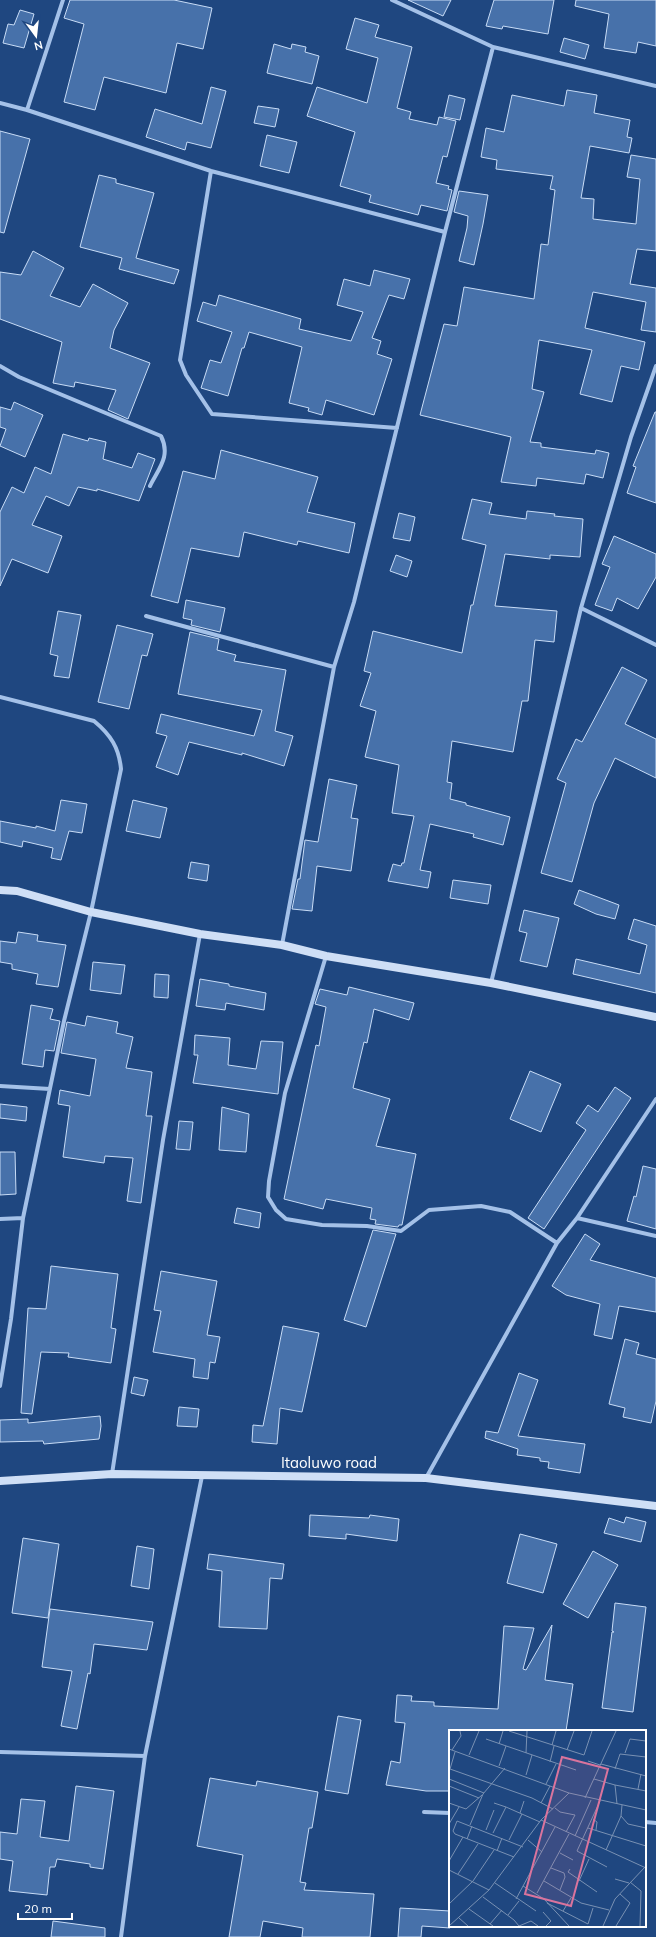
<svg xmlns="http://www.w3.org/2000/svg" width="656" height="1937" font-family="Mulish,sans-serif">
	<rect width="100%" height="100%" fill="#1f4780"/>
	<path fill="#4771aa" stroke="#c8dcf6" d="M70,0H174L212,8L203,49L177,43L166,93L104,77L95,110L64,102L84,24L64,18Z
		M408,0H451L443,16Z
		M494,0H554L548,34L503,26L502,29L486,26Z
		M576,0H656V46L638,42L636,53L604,48L609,14L575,6Z
		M20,10L34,14L24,48L3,43L8,24L14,25Z
		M355,18L379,25L375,37L412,47L397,108L411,112L409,119L437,125L439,117L456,121L447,157L443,156L436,183L449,186L448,189L452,190L447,211L421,205L418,215L369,202L371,195L340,186L355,132L307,116L317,87L367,103L378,58L346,49Z
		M564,38L589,45L585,59L560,52Z
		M274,44L291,49L292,44L306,47L305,52L319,56L312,84L267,73Z
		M211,87L226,91L211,148L187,142L185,150L146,137L155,109L202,124Z
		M567,90L597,95L594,113L630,120L627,137L632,138L629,153L590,146L581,198L594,199L593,219L636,224L640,179L627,177L631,155L656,159V251L637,249L630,284L656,288V332L641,330L646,302L593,292L585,328L645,342L639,370L621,366L612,402L580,394L592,350L539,340L532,389L544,392L530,442L541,443V447L595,454L596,450L609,453L603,478L586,474L584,484L537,478L536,486L501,482L511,437L420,415L444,324L457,326L464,287L534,299L541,244L548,245L555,190L550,189L553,176L496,169L497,160L481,157L486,128L504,132L512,95L564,106Z
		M449,95L465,99L460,120L444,117Z
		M258,106L279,109L275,127L254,123Z
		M0,131L30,139L4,233L0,232Z
		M267,135L297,142L289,173L260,166Z
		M99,175L116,179V183L154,193L136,258L179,270L174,284L119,269L122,258L80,247Z
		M459,191L488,195L483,224L474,265L459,261L467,228L468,216L454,212Z
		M33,251L64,268L50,296L80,307L93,284L128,303L114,330L110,348L150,363L128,419L108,410L116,390L75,382L74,387L53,383L62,342L0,319V272L21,275Z
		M374,270L410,279L404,299L389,295L372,338L381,341L377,354L392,359L374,415L326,400L322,415L308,411L309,408L289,403L302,347L249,332L244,348H242L228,396L201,388L210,360L221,363L232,332L197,321L203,302L216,306L219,295L301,319L299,329L351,341L363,312L337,305L344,279L370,286Z
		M14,402L43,415L25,457L0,446L6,429L0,427V407L11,410Z
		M655,412H656V503L627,493L636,467L633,466Z
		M63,434L88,441L89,438L106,442L103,459L132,468L138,453L155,459L139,501L97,489V491L78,487L69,506L46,496L32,525L62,536L48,573L12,559L0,586V512L12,487L24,493L35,467L51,474Z
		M221,450L318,477L307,512L355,523L349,553L298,541L297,545L244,532L239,557L191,548L178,603L151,596L183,471L215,479Z
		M472,499L492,503L489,514L526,519L527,511L555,514L554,516L583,519L580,557L550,555V559L505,554L495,606L557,611L554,642L535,640L528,701H522L513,752L452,741L447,782L452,783L450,799L466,803V805L510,817L503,845L473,837L474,834L430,824L420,870L431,872L428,888L388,881L393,864L401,866L402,863H404L414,816L392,813L399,765L365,757L376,711L360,706L371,673L364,671L373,631L462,653L471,605H473L486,545L462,539Z
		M399,513L415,517L410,541L393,538Z
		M614,536L656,554V577L638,609L617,598L612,611L595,605L610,567L602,564Z
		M396,555L412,561L407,577L390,571Z
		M186,600L225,608L220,632L191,625L192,620L183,618Z
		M58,611L81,615L69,678L54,676L58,656L50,654Z
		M117,625L153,634L147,656L142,655L129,709L98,702Z
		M190,632L219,639L217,650L236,655L234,661L286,670L275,731L293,736L284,766L242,753V755L189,742L178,775L156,767L167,736L156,733L161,714L254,736L262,710L178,694Z
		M622,667L647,680L625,724L656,739V778L615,758L594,803L572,882L541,873L566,783L557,779L576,739L582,742Z
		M329,779L357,785L351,818L358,819L351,871L317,866L312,911L292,909L298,879H300L305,840L318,842Z
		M61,800L87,804L82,833L69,831L61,860L51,858L53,848L23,841L22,847L0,842V821L36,828V826L55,831Z
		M133,800L167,808L160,838L126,831Z
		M191,862L209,865L207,881L188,878Z
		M453,880L491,885L488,904L450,898Z
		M579,890L619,905L615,919L596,914L574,904Z
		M524,910L559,918L547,967L520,961L527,933L519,931Z
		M634,919L656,926V993L573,974L576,959L640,974L647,945L628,939Z
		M18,932L38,935L37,941L66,945L58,987L36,984L38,974L12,969V964L0,962V941L16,943Z
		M93,962L125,965L121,994L90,990Z
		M155,974L169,975L168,998L154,997Z
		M200,979L229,984V986L266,993L264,1010L226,1003L225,1010L196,1006Z
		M349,987L414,1003L409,1020L374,1009L367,1043L364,1042L353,1088L390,1099L376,1146L416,1154L402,1225H399L398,1227L375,1224L376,1220L370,1219L372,1208L326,1199L323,1209L284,1199L316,1045L319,1046L326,1007L315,1004L320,989L347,995Z
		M31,1005L53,1009L50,1019L60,1021L54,1051L45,1050L43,1067L22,1064Z
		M87,1016L118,1022L116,1033L133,1037L126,1068L152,1072L146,1116H152L141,1203L127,1201L133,1158L105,1156L104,1163L63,1157L70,1106L58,1104L60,1090L90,1096L96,1059L61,1053L67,1022L85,1026Z
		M195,1035L230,1038L228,1065L256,1069L261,1041L283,1042L278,1094L193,1083L198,1055H194Z
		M530,1071L561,1084L541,1132L510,1119Z
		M615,1087L631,1098L544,1229L528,1218L586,1130L576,1123L588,1105L598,1112Z
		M0,1104L27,1107L26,1121L0,1118Z
		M222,1107L249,1114L246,1152L219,1150Z
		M179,1121L193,1122L190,1150L176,1149Z
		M0,1152H15L16,1194L0,1195Z
		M643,1166L656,1169V1229L627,1221L634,1196L636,1197Z
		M237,1208L261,1213L259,1228L234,1223Z
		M373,1230L396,1234L366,1327L344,1320Z
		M585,1234L600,1244L590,1260L656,1278V1312L619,1306L612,1339L594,1335L600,1304L566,1295L552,1286Z
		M51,1266L118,1274L111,1328L116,1329L111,1363L68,1357L69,1353L41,1352L32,1414L21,1413L28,1308L46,1309Z
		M161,1271L217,1281L207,1335L220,1337L215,1363L210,1362L208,1379L193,1377L195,1359L153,1352L161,1311L154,1310Z
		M283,1326L319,1333L302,1412L280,1408L277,1444L252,1442L253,1425L263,1426Z
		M625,1339L639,1343L636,1354L656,1359V1401L651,1423L623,1417L625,1408L609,1404Z
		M519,1373L538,1380L518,1436L585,1444L580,1473L548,1468L549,1462L540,1461V1458L517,1455L518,1449L485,1438L486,1431L498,1433Z
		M134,1377L148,1380L144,1396L131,1393Z
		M179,1407L199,1409L197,1427L177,1426Z
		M100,1416L101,1426L99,1439L44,1444L43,1441L0,1442V1420L28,1419V1423Z
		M310,1515L369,1518L370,1515L399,1519L397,1541L346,1534V1539L309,1536Z
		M626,1517L646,1522L641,1542L604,1533L609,1518L624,1523Z
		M520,1534L557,1544L543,1593L507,1583Z
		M23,1538L59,1544L48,1618L12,1613Z
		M137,1546L154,1549L149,1589L131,1586Z
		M593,1551L618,1565L588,1618L563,1604Z
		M209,1554L284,1564L282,1579L270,1578L267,1629L219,1627L222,1571L207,1569Z
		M615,1603L646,1607L633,1712L602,1708L612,1632H614L612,1631Z
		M50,1609L153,1622L147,1650L94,1644L90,1674L88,1673L77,1729L61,1726L72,1671L42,1667Z
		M552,1625L545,1680L573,1684L566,1731L467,1730V1731H450V1791H426L386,1785L391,1761L400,1763L405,1723L395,1722L397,1695L412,1696L411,1701L434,1702V1706L498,1709L504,1626L534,1628L523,1669L526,1670Z
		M338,1716L361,1720L348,1794L325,1790Z
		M210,1778L256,1786L257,1781L318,1792L312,1828H309L300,1882L306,1883L304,1890L374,1894L370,1937H302L303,1928L263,1921L260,1937H229L243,1855L197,1846Z
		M76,1786L114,1791L103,1869L90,1867V1864L57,1859L55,1867H50L47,1895L9,1891L13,1861L0,1859V1832L17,1834L21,1799L45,1801L40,1837L69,1841Z
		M400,1908L450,1911V1928L422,1926L421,1937H398Z
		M53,1921L105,1928V1937H51Z"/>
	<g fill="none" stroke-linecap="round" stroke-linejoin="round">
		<path stroke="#a4c1e8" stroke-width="4" d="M392,0L493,47L656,86
			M0,103L27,110L211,171L445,232
			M27,110L63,0
			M211,171L180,360L186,375L212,414L397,428
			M0,366L19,377L161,436C171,456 159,468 150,486
			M581,608L656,645
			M146,616L334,667
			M0,697L94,721C111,735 119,748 121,769L91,912L64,1021L23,1218L11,1319L0,1386
			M282,945L334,667L354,602L445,232L493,47
			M326,956L285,1093L269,1181L268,1197L276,1210L286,1219L322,1225L367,1226L401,1231L429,1210L481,1206L510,1212L557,1243
			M491,983L581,608L631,437L656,366
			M0,1086L50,1089
			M577,1218L656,1236
			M0,1219L23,1218
			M112,1474L163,1140L200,934
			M426,1478L557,1243L577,1218L656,1099
			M0,1752L145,1756
			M424,1812L450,1813
			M645,1822L656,1823
			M121,1937L145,1756L202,1476"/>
		<path stroke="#cfdff6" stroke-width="8" d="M0,890L17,891L91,912L200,934L282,945L326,956L491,983L656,1017
			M0,1481L112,1474L426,1478L656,1506"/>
	</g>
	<g text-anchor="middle" stroke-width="4" stroke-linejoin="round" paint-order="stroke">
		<g font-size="15" fill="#fff" stroke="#1f4780">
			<text x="329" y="1468">Itaoluwo road</text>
		</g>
	</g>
	<g transform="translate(449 1730)">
		<rect width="197" height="197" fill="#1f4780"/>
		<path fill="none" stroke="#7991b3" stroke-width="1" d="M60,1L135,25L143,1M37,9L127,40M50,14L54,1M103,15L107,1M0,19L120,63L197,80M3,20L12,6L11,1M118,20L125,1M77,23L78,1M176,23L181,9L197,11M20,25L30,1M139,31L151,35M101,32L105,16M152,34L197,46M50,36L57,16M1,39L83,68L104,79M1,39L6,22M166,39L171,24L197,27M77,45L83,25M0,49L35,63M145,49L166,55M97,54L107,34M0,56L30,68M189,59L192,44M136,68L167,1M151,71L128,121L158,137M0,73L17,79L33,65M45,73L57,77M92,73L101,56M168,74L166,55L197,61M106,78L111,82L126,85L117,102M71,83L75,71M172,86L179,94L197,98M144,89L148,92L147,100M92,90L197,138M0,94L10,77M21,95L34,64L56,38M139,98L197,116M37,100L45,80M44,103L57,77L91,92M126,106L142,70M18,109L23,96M60,110L73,84M79,110L93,122M157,120L172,86L173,75M48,121L53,108M111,123L124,130M65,127L6,104L4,101L8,91L74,117M0,131L14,107M102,138L115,143L116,147L111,160M121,139L119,142L148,162M0,140L40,160M9,144L29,114M166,149L180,153M95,151L132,173L160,180M130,151L140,129M181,152L192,161L191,196M46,153L87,181M74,156L95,169L120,196M88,163L120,104M34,167L65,190L70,196M67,169L106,97M98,173L139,194L144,178M0,174L24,151L45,120M20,179L44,196M114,181L122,168M94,182L102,191L97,196M59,185L70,171M10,188L19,196M41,194L53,180M0,196L40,160L92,90L120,63M70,196L82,191L89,196M154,196L166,169L196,137M167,196L181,173L171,164"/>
		<path fill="#da749d" fill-opacity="0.15" stroke="#da749d" stroke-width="2" d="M113,27L159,39L122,176L76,164Z"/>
		<rect width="197" height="197" fill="none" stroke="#fff" stroke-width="2"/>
	</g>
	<g transform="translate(36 36) rotate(165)" stroke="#1f4780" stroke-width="3" paint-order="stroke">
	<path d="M0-3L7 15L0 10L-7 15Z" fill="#ffffff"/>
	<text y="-6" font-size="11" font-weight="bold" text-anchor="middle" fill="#ffffff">N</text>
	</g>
	<path d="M18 1913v6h54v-6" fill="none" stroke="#ffffff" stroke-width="2"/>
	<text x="24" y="1913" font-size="12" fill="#ffffff" stroke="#1f4780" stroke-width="3" paint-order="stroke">20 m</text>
</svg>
